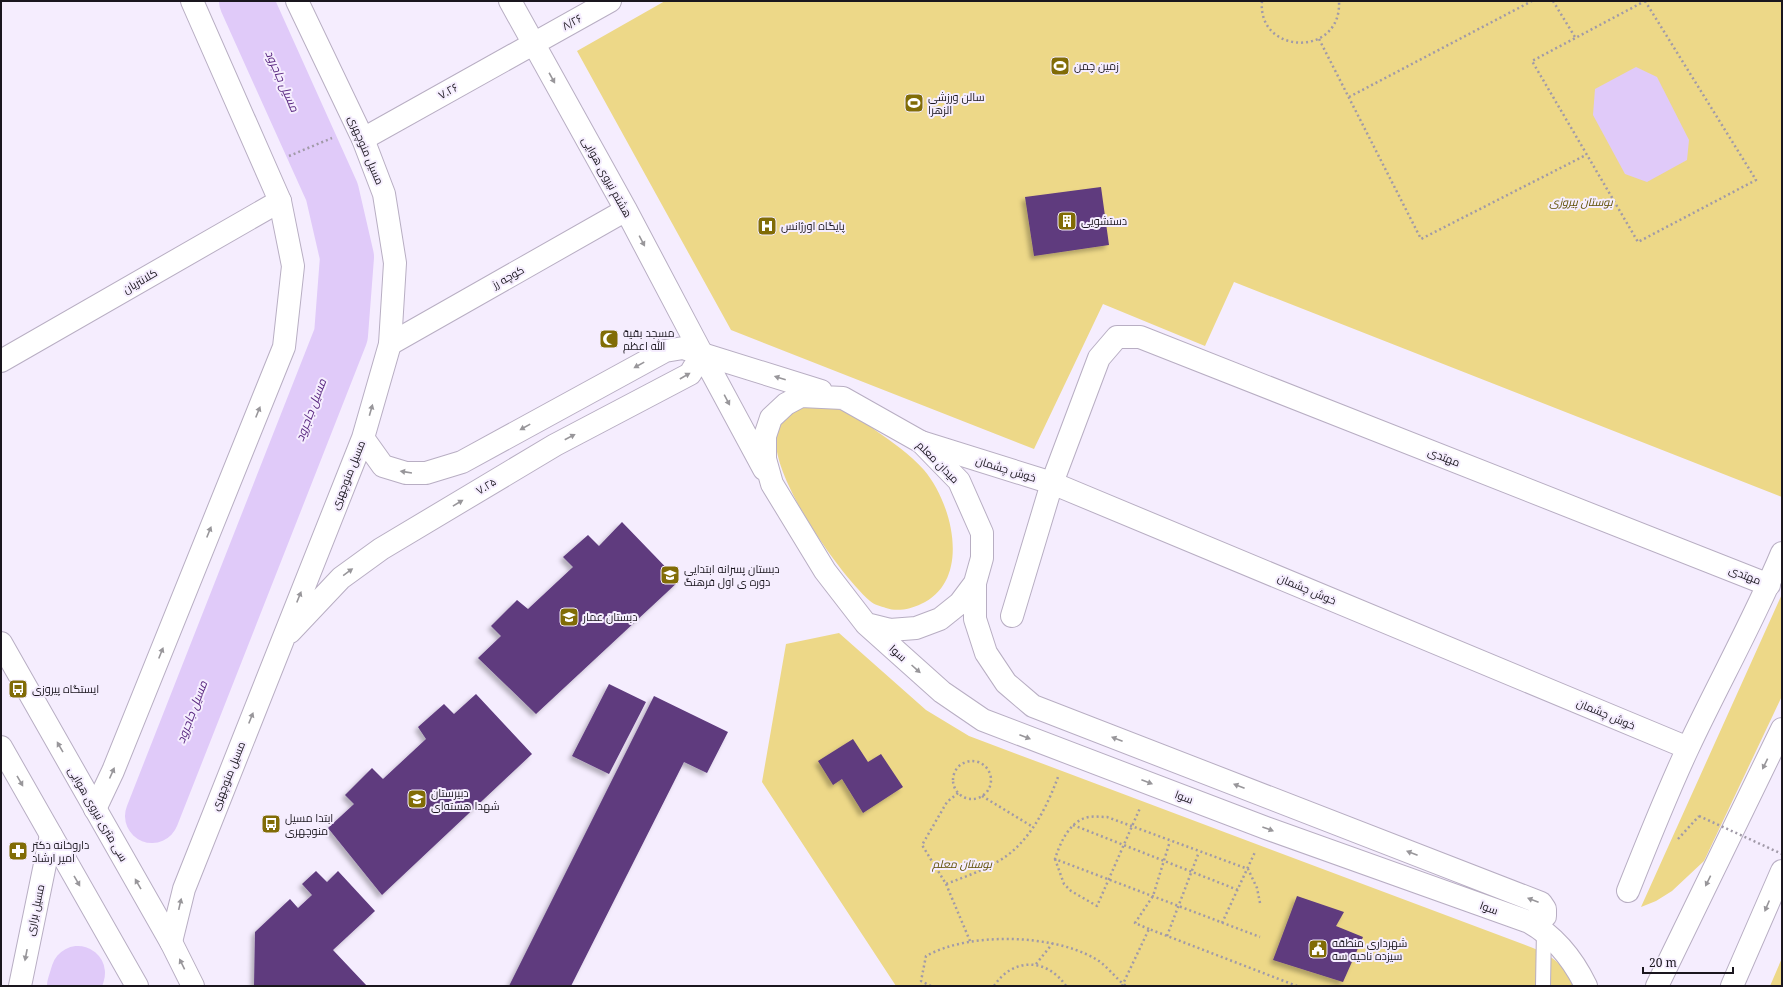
<svg xmlns="http://www.w3.org/2000/svg" width="1783" height="987" font-family="'Noto Serif',Cairo,serif">
	<defs>
		<filter id="shadow"><feDropShadow dx="-3.5" dy="3.5" stdDeviation="2" flood-color="#0004"/></filter>
	</defs>
	<rect width="100%" height="100%" fill="#f5edfe"/>
	<path fill="#edd888" d="M665,1H1782V497L1234,282L1205,346L1103,304L1034,449L731,330L577,51Z
		M821,403C833,407 844,411 855,416C862,420 869,425 875,430C892,442 910,454 924,470C953,504 972,581 921,604C911,609 897,612 886,608C881,606 874,605 870,601C840,575 765,470 777,430C780,421 795,409 804,406C809,404 816,404 821,403Z
		M1782,594V696L1704,861L1672,891L1656,901L1641,907Z
		M839,633L926,710L969,736L1533,948C1555,958 1563,964 1575,986H896L762,782L786,644Z
		M1782,958V986H1770Z"/>
	<path fill="#e0caf9" d="M1636,67L1657,77L1689,140L1687,160L1647,182L1625,174L1593,115L1595,89Z"/>
	<g fill="none" stroke-linecap="round" stroke-linejoin="round">
		<path stroke="#e0caf9" stroke-width="54" d="M152,816L341,335L347,257L332,192L246,1
			M74,986L78,973"/>
	</g>
	<path fill="#5e3a7e" filter="url(#shadow)" d="M1101,187L1109,245L1034,256L1025,197Z
		M622,522L679,581L536,714L478,658L501,636L491,626L517,600L528,609L573,567L563,557L588,535L599,546Z
		M609,684L646,702L609,774L572,756Z
		M476,694L532,754L382,895L328,828L354,804L345,795L372,768L383,779L426,739L418,727L444,704L454,714Z
		M654,696L728,732L707,773L684,762L571,986H509Z
		M853,739L868,762L881,754L903,787L863,813L842,779L833,785L818,761Z
		M316,871L327,882L338,871L375,911L333,950L367,986H254L255,932L290,899L298,908L312,895L302,884Z
		M1297,896L1344,912L1336,926L1363,937L1343,982L1273,960Z"/>
	<g fill="none" stroke-linecap="round" stroke-linejoin="round">
		<defs>
			<path id="service" d="M1543,986L1544,930"/>
			<path id="minor" d="M510,1L626,210L702,354
				M363,139L610,1
				M390,344L626,210
				M1,361L280,201
				M921,442L1052,483L1688,748
				M1012,616L1052,483L1099,358L1117,337H1140L1769,585
				M1628,891C1647,843 1666,795 1688,748C1719,682 1754,620 1782,553
				M20,986L51,835"/>
			<path id="secondary" d="M702,354L764,469
				M801,396L843,398L921,442L959,481L982,533V558L975,583L960,603L940,619L916,628L890,630L866,624L825,571L772,484L765,459V436L771,418L786,404Z
				M363,438L383,466L406,473H426L462,462L665,351L683,348L821,391
				M975,583V619L986,653L1006,683L1033,706L1541,903L1545,909V916L1529,922
				M866,624L942,692L983,720L1266,828L1529,922C1556,937 1573,959 1586,986
				M290,632L341,578L381,549L555,445L690,374L702,354
				M95,809L113,771L284,347L293,266L280,201L192,1
				M171,942L184,889L363,438L390,344L395,263L384,194L363,139L297,1"/>
			<path id="primary" d="M1,643L171,942L193,986
				M1,747L137,986"/>
			<path id="trunk" d="M1657,986L1782,729
				M1732,986L1782,871"/>
		</defs>
		<use href="#service" stroke="#b8aec3" stroke-width="16"/>
		<use href="#minor" stroke="#b8aec3" stroke-width="24"/>
		<use href="#secondary" stroke="#b8aec3" stroke-width="24"/>
		<use href="#primary" stroke="#b8aec3" stroke-width="24"/>
		<use href="#trunk" stroke="#b8aec3" stroke-width="24"/>
		<path stroke="#a19aa8" stroke-width="2.5" stroke-dasharray="2 3" stroke-linecap="butt" d="M1262,1C1257,55 1342,58 1339,1
			M1553,1L1575,37
			M1645,1L1756,180L1638,242L1532,61Z
			M1319,39L1421,239L1586,155
			M1349,97L1532,1
			M289,156L332,138
			M953 780a19 19 0 1 1 38 0a19 19 0 1 1-38 0Z
			M958,793L947,802L922,845L946,884C965,877 984,870 1002,859C1030,841 1047,807 1058,777
			M982,796L1033,827
			M1073,825L1238,890
			M1678,839L1699,816
			M1055,859L1064,884L1071,891L1097,906L1140,808
			M946,884L970,941
			M1260,903L1257,888L1248,869L1107,817C1101,817 1095,816 1089,817C1070,820 1060,843 1055,859L1260,937
			M1222,923L1255,852
			M1149,929L1135,923L1153,896L1170,841
			M1167,936L1199,852
			M1036,964L1053,943
			M931,986L921,981L926,956C969,932 1051,934 1094,958C1106,964 1115,978 1126,986
			M994,986C1013,957 1047,958 1066,986
			M1122,986L1149,929L1297,986"/>
		<use href="#service" stroke="#fff" stroke-width="14"/>
		<use href="#minor" stroke="#fff" stroke-width="22"/>
		<use href="#secondary" stroke="#fff" stroke-width="22"/>
		<use href="#primary" stroke="#fff" stroke-width="22"/>
		<use href="#trunk" stroke="#fff" stroke-width="22"/>
		<path stroke="#a19aa8" stroke-width="2.5" stroke-dasharray="2 3" stroke-linecap="butt" d="M1699,816L1782,854"/>
	</g>
	<defs><path id="oneway-solid" d="M-6-.8H1V-3.2L6.5 0L1 3.2V.8H-6Z"/></defs>
	<g fill="#98969a">
		<use href="#oneway-solid" transform="translate(552 78) rotate(61)"/>
		<use href="#oneway-solid" transform="translate(642 241) rotate(62)"/>
		<use href="#oneway-solid" transform="translate(639 365) rotate(151)"/>
		<use href="#oneway-solid" transform="translate(685 376) rotate(-30)"/>
		<use href="#oneway-solid" transform="translate(780 378) rotate(-163)"/>
		<use href="#oneway-solid" transform="translate(727 400) rotate(62)"/>
		<use href="#oneway-solid" transform="translate(371 410) rotate(-74)"/>
		<use href="#oneway-solid" transform="translate(258 412) rotate(-68)"/>
		<use href="#oneway-solid" transform="translate(525 427) rotate(151)"/>
		<use href="#oneway-solid" transform="translate(570 437) rotate(-28)"/>
		<use href="#oneway-solid" transform="translate(406 472) rotate(-171)"/>
		<use href="#oneway-solid" transform="translate(458 503) rotate(-31)"/>
		<use href="#oneway-solid" transform="translate(209 532) rotate(-68)"/>
		<use href="#oneway-solid" transform="translate(348 572) rotate(-36)"/>
		<use href="#oneway-solid" transform="translate(299 597) rotate(-68)"/>
		<use href="#oneway-solid" transform="translate(161 653) rotate(-68)"/>
		<use href="#oneway-solid" transform="translate(916 669) rotate(42)"/>
		<use href="#oneway-solid" transform="translate(251 718) rotate(-68)"/>
		<use href="#oneway-solid" transform="translate(1025 737) rotate(21)"/>
		<use href="#oneway-solid" transform="translate(1117 739) rotate(-159)"/>
		<use href="#oneway-solid" transform="translate(60 747) rotate(-120)"/>
		<use href="#oneway-solid" transform="translate(1765 764) rotate(116)"/>
		<use href="#oneway-solid" transform="translate(112 773) rotate(-66)"/>
		<use href="#oneway-solid" transform="translate(20 781) rotate(60)"/>
		<use href="#oneway-solid" transform="translate(1147 782) rotate(21)"/>
		<use href="#oneway-solid" transform="translate(1239 786) rotate(-159)"/>
		<use href="#oneway-solid" transform="translate(1268 829) rotate(20)"/>
		<use href="#oneway-solid" transform="translate(1412 853) rotate(-159)"/>
		<use href="#oneway-solid" transform="translate(77 881) rotate(60)"/>
		<use href="#oneway-solid" transform="translate(1708 881) rotate(116)"/>
		<use href="#oneway-solid" transform="translate(138 884) rotate(-120)"/>
		<use href="#oneway-solid" transform="translate(1533 900) rotate(-159)"/>
		<use href="#oneway-solid" transform="translate(180 904) rotate(-77)"/>
		<use href="#oneway-solid" transform="translate(1767 906) rotate(113)"/>
		<use href="#oneway-solid" transform="translate(26 955) rotate(101)"/>
		<use href="#oneway-solid" transform="translate(182 964) rotate(-116)"/>
	</g>
	<defs>
		<symbol id="stadium-square" viewBox="-11 -11 22 22"><rect x="-9" y="-9" width="18" height="18" rx="4" fill="#816c06" stroke="#f5edfe"/><path d="M0-5a6.5 5 0 1 0 0 10a6.5 5 0 1 0 0-10ZM-3.5-1.8h7v3.6h-7Z" fill="#fff"/></symbol>
		<symbol id="building-square" viewBox="-11 -11 22 22"><rect x="-9" y="-9" width="18" height="18" rx="4" fill="#816c06" stroke="#f5edfe"/><path d="M-4-6H4V6H1V3H-1V6H-4ZM-2.5-4.3h1.7v1.8h-1.7ZM.8-4.3h1.7v1.8H.8ZM-2.5-1h1.7V.8h-1.7ZM.8-1h1.7V.8H.8Z" fill="#fff"/></symbol>
		<symbol id="hospital-square" viewBox="-11 -11 22 22"><rect x="-9" y="-9" width="18" height="18" rx="4" fill="#816c06" stroke="#f5edfe"/><path d="M-5-5h3v3.5h4V-5h3V5h-3V1.5h-4V5h-3Z" fill="#fff"/></symbol>
		<symbol id="mosque-square" viewBox="-11 -11 22 22"><rect x="-9" y="-9" width="18" height="18" rx="4" fill="#816c06" stroke="#f5edfe"/><path d="M3.5-4.9A6 6 0 1 0 3.5 4.9A5 5 0 1 1 3.5-4.9Z" fill="#fff"/></symbol>
		<symbol id="school-square" viewBox="-11 -11 22 22"><rect x="-9" y="-9" width="18" height="18" rx="4" fill="#816c06" stroke="#f5edfe"/><path d="M0-5L7-2L0 1L-7-2ZM-4 1L0 2.5L4 1V4Q0 6-4 4Z" fill="#fff"/></symbol>
		<symbol id="bus-square" viewBox="-11 -11 22 22"><rect x="-9" y="-9" width="18" height="18" rx="4" fill="#816c06" stroke="#f5edfe"/><path d="M-5-6H5V4H4V6H2V4H-2V6H-4V4H-5ZM-3.5-4V0h7V-4ZM-3.5 1.2v1.5H-2V1.2ZM2 1.2v1.5H3.5V1.2Z" fill="#fff"/></symbol>
		<symbol id="pharmacy-square" viewBox="-11 -11 22 22"><rect x="-9" y="-9" width="18" height="18" rx="4" fill="#816c06" stroke="#f5edfe"/><path d="M-2-6h4v4h4v4h-4v4h-4v-4h-4v-4h4Z" fill="#fff"/></symbol>
		<symbol id="civic-square" viewBox="-11 -11 22 22"><rect x="-9" y="-9" width="18" height="18" rx="4" fill="#816c06" stroke="#f5edfe"/><path d="M-.6-6.5H3V-4.5H.6V-3L4-1V1h2V6H-6V1h2V-1L-.6-3ZM-1.2 2.5V6h2.4V2.5Z" fill="#fff"/></symbol>
	</defs>
	<g fill-rule="evenodd">
		<use href="#stadium-square" x="1049" y="55" width="22" height="22"/>
		<use href="#stadium-square" x="903" y="92" width="22" height="22"/>
		<use href="#building-square" x="1056" y="210" width="22" height="22"/>
		<use href="#hospital-square" x="756" y="215" width="22" height="22"/>
		<use href="#mosque-square" x="598" y="328" width="22" height="22"/>
		<use href="#school-square" x="659" y="564" width="22" height="22"/>
		<use href="#school-square" x="558" y="606" width="22" height="22"/>
		<use href="#bus-square" x="7" y="678" width="22" height="22"/>
		<use href="#school-square" x="406" y="788" width="22" height="22"/>
		<use href="#bus-square" x="260" y="813" width="22" height="22"/>
		<use href="#pharmacy-square" x="7" y="840" width="22" height="22"/>
		<use href="#civic-square" x="1307" y="938" width="22" height="22"/>
	</g>
	<g text-anchor="middle" stroke-width="4" stroke-linejoin="round" paint-order="stroke">
		<g font-size="11" fill="#1a161e" stroke="#f5edfe">
			<text transform="translate(572 22) rotate(-29)" y="4">۸/۲۶</text>
			<text transform="translate(448 91) rotate(-29)" y="4">۷.۲۶</text>
			<text transform="translate(366 150) rotate(67)" y="4">مسیل منوچهری</text>
			<text transform="translate(607 177) rotate(61)" y="4">هشتم نیروی هوایی</text>
			<text transform="translate(508 277) rotate(-29)" y="4">کوچه رز</text>
			<text transform="translate(140 281) rotate(-30)" y="4">کلانتریان</text>
			<text transform="translate(1444 457) rotate(21)" y="4">مهتدی</text>
			<text transform="translate(938 462) rotate(45)" y="4">میدان معلم</text>
			<text transform="translate(1006 469) rotate(17)" y="4">خوش چشمان</text>
			<text transform="translate(348 475) rotate(-68)" y="4">مسیل منوچهری</text>
			<text transform="translate(486 486) rotate(-31)" y="4">۷.۲۵</text>
			<text transform="translate(1745 575) rotate(21)" y="4">مهتدی</text>
			<text transform="translate(1307 589) rotate(23)" y="4">خوش چشمان</text>
			<text transform="translate(898 653) rotate(42)" y="4">سوا</text>
			<text transform="translate(1606 714) rotate(23)" y="4">خوش چشمان</text>
			<text transform="translate(228 776) rotate(-68)" y="4">مسیل منوچهری</text>
			<text transform="translate(1184 797) rotate(21)" y="4">سوا</text>
			<text transform="translate(98 814) rotate(60)" y="4">سی متری نیروی هوایی</text>
			<text transform="translate(1489 908) rotate(20)" y="4">سوا</text>
			<text transform="translate(35 910) rotate(-78)" y="4">مسیل براری</text>
		</g>
		<g font-size="11" fill="#1a161e" stroke="#f5edfe" text-anchor="start">
			<text x="1074" y="70">زمین چمن</text>
			<text x="928" y="101">سالن ورزشی<tspan x="928" dy="13">الزهرا</tspan></text>
			<text x="1081" y="225">دستشویی</text>
			<text x="781" y="230">پایگاه اورژانس</text>
			<text x="623" y="337">مسجد بقیة<tspan x="623" dy="13">الله اعظم</tspan></text>
			<text x="684" y="573">دبستان پسرانه ابتدایی<tspan x="684" dy="13">دوره ی اول فرهنگ</tspan></text>
			<text x="583" y="621">دبستان عمار</text>
			<text x="32" y="693">ایستگاه پیروزی</text>
			<text x="431" y="797">دبیرستان<tspan x="431" dy="13">شهدا هسته‌ای</tspan></text>
			<text x="285" y="822">ابتدا مسیل<tspan x="285" dy="13">منوچهری</tspan></text>
			<text x="32" y="849">داروخانه دکتر<tspan x="32" dy="13">امیر ارشاد</tspan></text>
			<text x="1332" y="947">شهرداری منطقه<tspan x="1332" dy="13">سیزده ناحیه سه</tspan></text>
		</g>
		<g font-size="11" font-style="italic" fill="#5f4f04" stroke="#f5edfe">
			<text x="1581" y="206">بوستان پیروزی</text>
			<text x="962" y="868">بوستان معلم</text>
		</g>
		<g font-size="12" font-style="italic" fill="#58267f" stroke="#f5edfe">
			<text transform="translate(282 81) rotate(66)" y="4">مسیل جاجرود</text>
			<text transform="translate(311 410) rotate(-69)" y="4">مسیل جاجرود</text>
			<text transform="translate(192 712) rotate(-69)" y="4">مسیل جاجرود</text>
		</g>
	</g>
	<rect width="1783" height="987" fill="none" stroke="#1a161e" stroke-width="4"/>
	<path d="M1643 967v6h90v-6" fill="none" stroke="#1a161e" stroke-width="2"/>
	<text x="1649" y="967" font-size="12" fill="#1a161e" stroke="#f5edfe" stroke-width="3" paint-order="stroke">20 m</text>
</svg>
